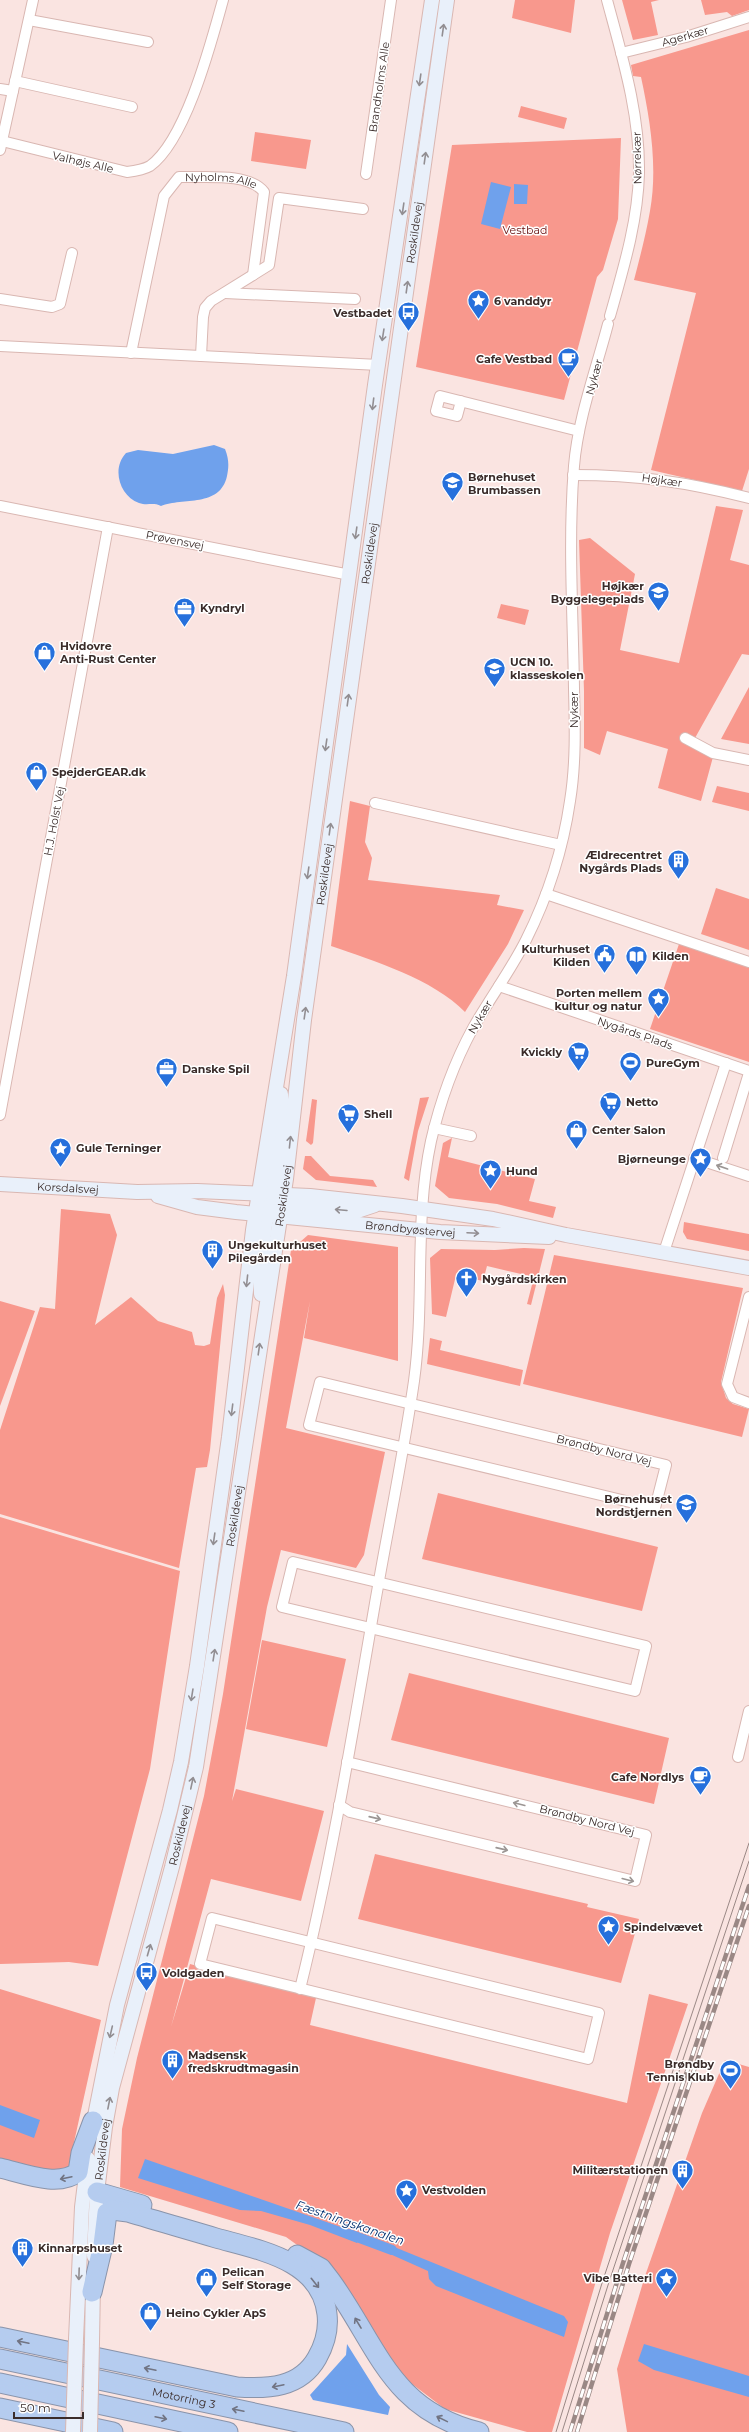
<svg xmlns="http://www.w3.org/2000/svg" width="749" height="2432" font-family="Montserrat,sans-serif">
	<rect width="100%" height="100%" fill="#fae4e1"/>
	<path fill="#f8988d" d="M515,0H575L571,33L512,18Z
		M622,0H659L651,2L658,35L633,40Z
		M701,0H749V10L732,16L727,12L705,15Z
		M749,30V469L742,491L651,470L696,293L634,280C640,257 646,234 650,211C658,167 650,119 641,77L633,76L631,65Z
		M521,106L567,118L564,129L518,117Z
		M255,132L311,140L306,169L251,161Z
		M621,138L618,219L603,270L597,277L564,400L416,367L452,145Z
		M716,506L743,510L730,560L749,565V655L742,654L695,738L713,757L701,801L658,788L668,749L607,731L600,755L584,748V691L579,540L590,538L635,574L620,650L679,663Z
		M501,604L529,610L525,625L497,618Z
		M749,687V744L721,739Z
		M717,786L749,793V811L712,802Z
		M350,801L370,806L365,842L372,858L368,880L500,895L497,905L524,910L508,944L465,1012C433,979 374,961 331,946Z
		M716,888L749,899V950L701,934Z
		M679,944L749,967V1062L650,1029Z
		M429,1097L418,1131L409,1181L404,1178L420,1098Z
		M312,1099L317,1100L313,1143L311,1145L306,1141Z
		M452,1138L448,1157L535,1179L529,1201L556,1207L553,1218L497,1204L449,1198L435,1186L443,1143Z
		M305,1156H311L330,1176L373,1180L377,1187L316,1180L303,1169Z
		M61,1209L110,1214L117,1235L95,1325L131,1297L158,1321L192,1332L195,1345L204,1346L210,1344L217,1298L223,1284L225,1295L210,1450L207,1467L196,1468L179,1568L0,1514V1430L40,1307L55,1309Z
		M684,1222L749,1234V1251L687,1239L683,1232Z
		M308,1235L398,1247V1361L304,1338L310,1301L286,1428L385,1452L364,1555L356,1568L281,1550L267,1607L232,1801L236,1789L324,1811L301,1901L211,1879L171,2027L190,1964L316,1998L310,2025L627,2103L649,1994L688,2004L610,2233L552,2432H527L445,2409L391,2368L339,2275L286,2237L120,2187L122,2129L137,2058L204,1796L223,1694L291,1250Z
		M524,1248L545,1249L531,1305L527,1304L534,1277L487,1266L483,1281L456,1275L446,1317L432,1314L430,1258L441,1249L495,1250Z
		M554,1255L743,1288L721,1382L726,1398L733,1404L749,1409L742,1437L523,1384Z
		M0,1301L35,1311L0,1406Z
		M430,1338L442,1341L440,1350L523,1370L520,1386L427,1364Z
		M438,1493L658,1547L642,1611L422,1559Z
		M0,1517L180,1571L150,1769L98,1966L69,1962L0,1964Z
		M262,1640L346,1659L327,1747L246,1729Z
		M409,1673L669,1738L654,1804L391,1740Z
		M375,1854L588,1904L587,1907L639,1919L621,1983L358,1919Z
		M0,1989L101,2020L67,2174L0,2159Z
		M725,2060L749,2067V2432H627L617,2369L645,2276L702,2113Z"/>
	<path fill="#6fa1ec" d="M491,182L511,187L500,229L481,224Z
		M514,184L528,185L527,204H514Z
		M214,445L225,449C229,459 229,466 227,476C220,508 183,497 161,506C153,502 147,506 139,503C120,496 111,469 126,453L138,450L173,454Z
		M0,2105L40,2120L34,2138L0,2125Z
		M145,2159L361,2234L357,2243L310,2225L261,2211L240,2210L138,2178Z
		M382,2242L564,2316L568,2322L564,2337L436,2286L429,2279L428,2271L381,2250L379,2247Z
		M347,2344L379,2395L390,2407L388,2415L313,2400L310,2395L346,2355Z
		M644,2344L749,2376V2397L654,2370L638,2361Z"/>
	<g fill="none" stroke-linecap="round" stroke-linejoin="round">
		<path stroke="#6fa1ec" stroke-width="10" d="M349,2234L392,2250"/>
		<defs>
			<g id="street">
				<path d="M607,0C622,56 640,114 639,173C638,221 623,270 610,316"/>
				<path d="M29,20L148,42"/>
				<path d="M621,53L686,37L749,17"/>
				<path d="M15,81L132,107"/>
				<path d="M0,89L13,91"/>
				<path d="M2,141L127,172C135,171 143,170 150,166C186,140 211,43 223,0"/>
				<path d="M0,150L33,0"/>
				<path d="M366,174L391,0"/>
				<path d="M225,293L355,299"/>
				<path d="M0,299L52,307L60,304L72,253"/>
				<path d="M0,346L379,365"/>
				<path id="s1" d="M131,353L164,196L179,177C203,178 248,172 264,192L253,275"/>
				<path d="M201,356L203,317L205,308L211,301L269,265L279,198L363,209"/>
				<path d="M461,401L457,416L436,411L440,396L579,431"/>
				<path d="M573,475C638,475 687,482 749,498"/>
				<path d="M0,506L350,575"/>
				<path d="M685,738L713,753L749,760"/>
				<path d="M375,803L561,845"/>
				<path d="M546,894L749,962"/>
				<path d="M499,986L749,1071"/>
				<path d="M0,1115L108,527"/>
				<path d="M434,1128L471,1136"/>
				<path d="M694,1158L749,1176"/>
				<path d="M723,1158L749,1073"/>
				<path d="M664,1252L726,1063"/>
				<path d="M749,1297L727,1384L733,1397L749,1403"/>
				<path d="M320,1382L666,1465L655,1508L309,1425Z"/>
				<path d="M293,1562L646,1646L635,1691L282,1607Z"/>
				<path d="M738,1757L749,1711"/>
				<path d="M339,1805L350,1812L635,1881L646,1835L347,1762"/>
				<path d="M212,1918L599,2013L588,2059L200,1964Z"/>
				<path d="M300,1989C331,1864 352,1737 374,1609C387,1533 403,1457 414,1381C425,1301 414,1220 431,1141C440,1102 454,1063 473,1028C490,998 511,970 526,940C548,896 563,849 570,801C576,764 575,726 574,689C573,615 568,540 574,466C578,418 596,370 608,324"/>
			</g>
			<g id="secondary">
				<path id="s2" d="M0,1184L137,1192L197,1191L310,1196L402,1206L493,1219L566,1235L749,1268"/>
				<path id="s3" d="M158,1196L197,1207L236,1212L440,1232L549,1237"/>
				<path d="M274,1203L273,1187L281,1117V1094"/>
				<path d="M273,1205L357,1211L375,1205"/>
				<path d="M261,1294L260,1271L267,1207"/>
				<path d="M92,2131L117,2005L170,1810L181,1762L197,1666L229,1437L253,1230L294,976L375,385L432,0"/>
				<path id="s4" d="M94,2256L97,2192L105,2127L112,2088L172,1867L196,1767L286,1179L304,1020L447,0"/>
				<path d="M76,2339L82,2207L88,2159"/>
				<path d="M92,2342L93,2283"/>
			</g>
			<g id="highway">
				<path d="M0,2168C23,2173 58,2188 78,2172L81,2153L93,2121"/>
				<path d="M97,2192L142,2205"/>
				<path d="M297,2255L321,2268L331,2281C378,2346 390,2410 479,2432"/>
				<path d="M0,2337L237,2387C268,2389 300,2388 317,2358C325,2344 329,2331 327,2314C321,2260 259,2250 216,2238C186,2229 157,2221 128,2212L112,2210L107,2213L103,2245L92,2292"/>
				<path id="s5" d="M0,2359L344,2432"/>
				<path d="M0,2383L228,2432"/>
				<path d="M0,2408L113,2432"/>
			</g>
		</defs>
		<use href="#street" stroke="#d9b7b2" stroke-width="12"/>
		<use href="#secondary" stroke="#d9b7b2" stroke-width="16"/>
		<use href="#highway" stroke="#8a94aa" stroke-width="21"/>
		<use href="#street" stroke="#fff" stroke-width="10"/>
		<use href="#secondary" stroke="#e9f0fa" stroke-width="14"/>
		<use href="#highway" stroke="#b5ccef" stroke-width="19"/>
		<path stroke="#9a8885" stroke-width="1" d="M556,2432L603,2280L749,1843
			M562,2432L609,2282L749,1861"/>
		<defs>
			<path id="rail" d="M570,2432L623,2263L749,1886
				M577,2432L629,2264L749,1906"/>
		</defs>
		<use href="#rail" stroke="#9a8885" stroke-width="4.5"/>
		<use href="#rail" stroke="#fff" stroke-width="3" stroke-dasharray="9" stroke-linecap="butt"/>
		<defs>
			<path id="secondary-bridge" d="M73,2432L76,2339
				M90,2432L92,2342"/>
		</defs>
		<use href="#secondary-bridge" stroke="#d9b7b2" stroke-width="16" stroke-linecap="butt"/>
		<use href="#secondary-bridge" stroke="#e9f0fa" stroke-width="14"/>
	</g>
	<defs><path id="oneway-shaft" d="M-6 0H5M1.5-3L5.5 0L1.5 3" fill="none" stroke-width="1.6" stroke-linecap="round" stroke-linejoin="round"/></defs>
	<g stroke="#928e92">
		<use href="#oneway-shaft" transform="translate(443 30) rotate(-82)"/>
		<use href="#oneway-shaft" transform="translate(420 80) rotate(98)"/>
		<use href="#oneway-shaft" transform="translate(425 158) rotate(-82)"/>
		<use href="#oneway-shaft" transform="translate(403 209) rotate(98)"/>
		<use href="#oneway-shaft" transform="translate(407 287) rotate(-82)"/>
		<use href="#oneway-shaft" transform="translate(383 335) rotate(99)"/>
		<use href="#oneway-shaft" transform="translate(373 404) rotate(97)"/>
		<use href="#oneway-shaft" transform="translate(356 533) rotate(98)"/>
		<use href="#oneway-shaft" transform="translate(348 700) rotate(-82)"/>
		<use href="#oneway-shaft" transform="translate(326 745) rotate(98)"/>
		<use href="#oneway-shaft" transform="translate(330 829) rotate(-82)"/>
		<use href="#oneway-shaft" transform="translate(308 873) rotate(98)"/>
		<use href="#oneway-shaft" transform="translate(305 1013) rotate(-82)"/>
		<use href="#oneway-shaft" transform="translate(290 1142) rotate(-84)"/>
		<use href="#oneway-shaft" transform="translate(341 1210) rotate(-175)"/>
		<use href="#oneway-shaft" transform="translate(473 1233) rotate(3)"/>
		<use href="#oneway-shaft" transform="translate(247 1281) rotate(96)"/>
		<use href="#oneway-shaft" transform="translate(259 1349) rotate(-82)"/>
		<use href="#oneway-shaft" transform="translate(232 1410) rotate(97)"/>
		<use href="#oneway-shaft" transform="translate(214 1539) rotate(98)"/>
		<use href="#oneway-shaft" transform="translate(214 1655) rotate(-81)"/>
		<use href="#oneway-shaft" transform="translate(192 1695) rotate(99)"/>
		<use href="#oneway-shaft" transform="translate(192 1783) rotate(-78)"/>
		<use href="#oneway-shaft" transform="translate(149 1950) rotate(-74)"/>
		<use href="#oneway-shaft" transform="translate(111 2032) rotate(103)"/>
		<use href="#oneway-shaft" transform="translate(109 2103) rotate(-79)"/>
		<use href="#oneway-shaft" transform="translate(79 2274) rotate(92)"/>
	</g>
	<g stroke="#9c9694">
		<use href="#oneway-shaft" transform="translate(722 1167) rotate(-161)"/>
		<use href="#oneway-shaft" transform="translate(519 1804) rotate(-166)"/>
		<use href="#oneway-shaft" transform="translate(375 1818) rotate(13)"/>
		<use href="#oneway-shaft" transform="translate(502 1849) rotate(13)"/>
		<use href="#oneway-shaft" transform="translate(628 1880) rotate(14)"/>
	</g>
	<g stroke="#717483">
		<use href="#oneway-shaft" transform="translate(66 2178) rotate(168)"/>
		<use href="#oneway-shaft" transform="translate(315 2283) rotate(51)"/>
		<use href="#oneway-shaft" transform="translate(358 2323) rotate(-121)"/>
		<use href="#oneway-shaft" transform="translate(23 2342) rotate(-168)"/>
		<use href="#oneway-shaft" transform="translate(150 2369) rotate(-168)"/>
		<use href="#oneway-shaft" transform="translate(278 2386) rotate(168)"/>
		<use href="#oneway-shaft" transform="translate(238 2410) rotate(-168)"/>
		<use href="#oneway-shaft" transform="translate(161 2418) rotate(12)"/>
		<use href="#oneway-shaft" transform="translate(442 2419) rotate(-154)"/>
	</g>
	<defs>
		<symbol id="sight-pin" viewBox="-11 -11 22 30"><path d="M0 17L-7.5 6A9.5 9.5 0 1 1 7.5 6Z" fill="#2670dc" stroke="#fff"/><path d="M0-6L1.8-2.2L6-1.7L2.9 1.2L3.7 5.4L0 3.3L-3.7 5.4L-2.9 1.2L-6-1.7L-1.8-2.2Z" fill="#fff"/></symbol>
		<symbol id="bus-pin" viewBox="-11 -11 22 30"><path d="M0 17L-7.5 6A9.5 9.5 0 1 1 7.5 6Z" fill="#2670dc" stroke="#fff"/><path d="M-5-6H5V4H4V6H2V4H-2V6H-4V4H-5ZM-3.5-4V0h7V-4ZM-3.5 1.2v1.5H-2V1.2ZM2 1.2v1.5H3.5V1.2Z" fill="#fff"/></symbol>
		<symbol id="cafe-pin" viewBox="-11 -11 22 30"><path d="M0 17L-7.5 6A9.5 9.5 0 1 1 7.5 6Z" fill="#2670dc" stroke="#fff"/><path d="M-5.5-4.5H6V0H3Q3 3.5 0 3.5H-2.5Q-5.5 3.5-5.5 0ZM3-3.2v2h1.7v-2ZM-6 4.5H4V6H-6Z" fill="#fff"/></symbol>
		<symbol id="school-pin" viewBox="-11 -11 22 30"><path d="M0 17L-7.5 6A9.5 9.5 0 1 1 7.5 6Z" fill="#2670dc" stroke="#fff"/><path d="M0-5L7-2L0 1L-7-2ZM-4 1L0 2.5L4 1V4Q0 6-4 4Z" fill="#fff"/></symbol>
		<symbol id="office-pin" viewBox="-11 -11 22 30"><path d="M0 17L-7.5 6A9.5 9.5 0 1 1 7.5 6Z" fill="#2670dc" stroke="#fff"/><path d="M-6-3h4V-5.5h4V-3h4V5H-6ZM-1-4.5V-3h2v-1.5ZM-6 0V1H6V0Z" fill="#fff"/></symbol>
		<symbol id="shop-pin" viewBox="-11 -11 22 30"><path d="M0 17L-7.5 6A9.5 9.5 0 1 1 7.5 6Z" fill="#2670dc" stroke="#fff"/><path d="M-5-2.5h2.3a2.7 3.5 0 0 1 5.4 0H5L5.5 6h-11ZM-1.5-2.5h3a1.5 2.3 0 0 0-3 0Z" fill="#fff"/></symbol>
		<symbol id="building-pin" viewBox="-11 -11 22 30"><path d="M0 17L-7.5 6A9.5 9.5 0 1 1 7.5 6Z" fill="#2670dc" stroke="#fff"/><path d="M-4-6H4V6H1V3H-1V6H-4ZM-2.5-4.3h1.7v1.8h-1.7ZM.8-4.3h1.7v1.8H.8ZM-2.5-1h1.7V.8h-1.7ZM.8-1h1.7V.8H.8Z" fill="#fff"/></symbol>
		<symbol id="civic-pin" viewBox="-11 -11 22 30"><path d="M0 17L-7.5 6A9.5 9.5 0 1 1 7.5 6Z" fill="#2670dc" stroke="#fff"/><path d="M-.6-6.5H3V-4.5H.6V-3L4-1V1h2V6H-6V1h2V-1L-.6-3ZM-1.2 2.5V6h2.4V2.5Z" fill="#fff"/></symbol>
		<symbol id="library-pin" viewBox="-11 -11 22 30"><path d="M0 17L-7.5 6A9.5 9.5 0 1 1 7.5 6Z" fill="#2670dc" stroke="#fff"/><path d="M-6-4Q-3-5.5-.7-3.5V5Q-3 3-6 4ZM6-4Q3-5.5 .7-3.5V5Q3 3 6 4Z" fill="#fff"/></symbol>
		<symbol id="supermarket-pin" viewBox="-11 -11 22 30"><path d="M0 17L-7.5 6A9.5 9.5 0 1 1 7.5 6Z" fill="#2670dc" stroke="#fff"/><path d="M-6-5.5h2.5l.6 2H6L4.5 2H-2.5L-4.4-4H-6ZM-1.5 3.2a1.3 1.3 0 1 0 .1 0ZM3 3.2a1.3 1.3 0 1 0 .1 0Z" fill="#fff"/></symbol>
		<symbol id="stadium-pin" viewBox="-11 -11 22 30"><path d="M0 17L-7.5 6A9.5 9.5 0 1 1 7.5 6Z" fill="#2670dc" stroke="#fff"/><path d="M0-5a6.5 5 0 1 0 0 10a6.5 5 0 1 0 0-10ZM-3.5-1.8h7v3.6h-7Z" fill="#fff"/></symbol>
		<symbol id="church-pin" viewBox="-11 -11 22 30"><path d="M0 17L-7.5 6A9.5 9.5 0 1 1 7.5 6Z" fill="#2670dc" stroke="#fff"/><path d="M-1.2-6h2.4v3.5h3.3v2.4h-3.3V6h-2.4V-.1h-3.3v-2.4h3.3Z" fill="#fff"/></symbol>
	</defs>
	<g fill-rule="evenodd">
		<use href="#sight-pin" x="466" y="288" width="25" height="34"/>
		<use href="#bus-pin" x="396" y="300" width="25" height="34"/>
		<use href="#cafe-pin" x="556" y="346" width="25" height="34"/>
		<use href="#school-pin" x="440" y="470" width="25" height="34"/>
		<use href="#school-pin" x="646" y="580" width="25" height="34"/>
		<use href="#office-pin" x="172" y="596" width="25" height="34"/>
		<use href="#shop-pin" x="32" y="640" width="25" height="34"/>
		<use href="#school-pin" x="482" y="656" width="25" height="34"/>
		<use href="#shop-pin" x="24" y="760" width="25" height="34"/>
		<use href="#building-pin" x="666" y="848" width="25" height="34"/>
		<use href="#civic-pin" x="592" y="942" width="25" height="34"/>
		<use href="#library-pin" x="624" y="944" width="25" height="34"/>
		<use href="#sight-pin" x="646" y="986" width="25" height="34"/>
		<use href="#supermarket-pin" x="566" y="1040" width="25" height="34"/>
		<use href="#stadium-pin" x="618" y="1050" width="25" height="34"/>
		<use href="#office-pin" x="154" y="1056" width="25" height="34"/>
		<use href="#supermarket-pin" x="598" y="1090" width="25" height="34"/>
		<use href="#supermarket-pin" x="336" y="1102" width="25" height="34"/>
		<use href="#shop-pin" x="564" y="1118" width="25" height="34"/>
		<use href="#sight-pin" x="48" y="1136" width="25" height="34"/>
		<use href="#sight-pin" x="688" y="1146" width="25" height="34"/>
		<use href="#sight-pin" x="478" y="1158" width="25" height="34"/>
		<use href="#building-pin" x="200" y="1238" width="25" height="34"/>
		<use href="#church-pin" x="454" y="1266" width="25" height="34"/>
		<use href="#school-pin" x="674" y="1492" width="25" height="34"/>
		<use href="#cafe-pin" x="688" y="1764" width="25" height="34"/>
		<use href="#sight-pin" x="596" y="1914" width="25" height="34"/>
		<use href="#bus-pin" x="134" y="1960" width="25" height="34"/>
		<use href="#building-pin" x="160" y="2048" width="25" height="34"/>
		<use href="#stadium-pin" x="718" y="2058" width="25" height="34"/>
		<use href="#building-pin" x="670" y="2158" width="25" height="34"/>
		<use href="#sight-pin" x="394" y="2178" width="25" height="34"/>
		<use href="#building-pin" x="10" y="2236" width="25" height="34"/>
		<use href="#shop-pin" x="194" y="2266" width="25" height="34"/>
		<use href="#sight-pin" x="654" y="2266" width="25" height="34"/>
		<use href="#shop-pin" x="138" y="2300" width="25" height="34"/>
	</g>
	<g text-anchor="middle" stroke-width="3" stroke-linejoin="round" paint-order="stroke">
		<g font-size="11" fill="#3a2c2a" stroke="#fff">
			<text transform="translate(685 36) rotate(-16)" y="4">Agerkær</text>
			<text transform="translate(379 87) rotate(-82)" y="4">Brandholms Alle</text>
			<text transform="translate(637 158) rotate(-91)" y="4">Nørrekær</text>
			<text transform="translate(83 162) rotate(13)" y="4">Valhøjs Alle</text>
			<text dy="4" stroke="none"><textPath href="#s1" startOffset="227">Nyholms Alle</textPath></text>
			<text dy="4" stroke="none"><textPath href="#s4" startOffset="2051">Roskildevej</textPath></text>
			<text transform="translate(594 377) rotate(-75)" y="4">Nykær</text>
			<text transform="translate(662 480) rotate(8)" y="4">Højkær</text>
			<text transform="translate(175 540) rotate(11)" y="4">Prøvensvej</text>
			<text dy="4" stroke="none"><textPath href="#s4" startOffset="1727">Roskildevej</textPath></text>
			<text transform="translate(574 710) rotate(-90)" y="4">Nykær</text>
			<text transform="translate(54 821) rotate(-79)" y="4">H.J. Holst Vej</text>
			<text dy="4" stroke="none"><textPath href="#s4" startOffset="1403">Roskildevej</textPath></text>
			<text transform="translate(480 1017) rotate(-60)" y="4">Nykær</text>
			<text transform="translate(635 1033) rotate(19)" y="4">Nygårds Plads</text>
			<text dy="4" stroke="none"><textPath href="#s2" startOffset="68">Korsdalsvej</textPath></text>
			<text dy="4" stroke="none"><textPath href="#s4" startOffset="1079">Roskildevej</textPath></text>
			<text dy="4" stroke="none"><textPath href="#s3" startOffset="255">Brøndbyøstervej</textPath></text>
			<text transform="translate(604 1450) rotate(14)" y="4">Brøndby Nord Vej</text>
			<text dy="4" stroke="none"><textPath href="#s4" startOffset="755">Roskildevej</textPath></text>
			<text transform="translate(587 1820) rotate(14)" y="4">Brøndby Nord Vej</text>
			<text dy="4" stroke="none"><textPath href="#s4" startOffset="431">Roskildevej</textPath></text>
			<text dy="4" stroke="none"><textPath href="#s4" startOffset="107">Roskildevej</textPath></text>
			<text dy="4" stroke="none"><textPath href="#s5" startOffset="188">Motorring 3</textPath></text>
		</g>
		<g font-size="11" fill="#660c0c" stroke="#fff">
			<text x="525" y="234">Vestbad</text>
		</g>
		<g font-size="11" font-weight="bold" fill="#3a2c2a" stroke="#fff" text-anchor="start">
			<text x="494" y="305">6 vanddyr</text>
			<text x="392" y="317" text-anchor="end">Vestbadet</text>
			<text x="552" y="363" text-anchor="end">Cafe Vestbad</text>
			<text x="468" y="481">Børnehuset<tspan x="468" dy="13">Brumbassen</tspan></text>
			<text x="644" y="590" text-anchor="end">Højkær<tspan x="644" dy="13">Byggelegeplads</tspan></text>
			<text x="200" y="612">Kyndryl</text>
			<text x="60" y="650">Hvidovre<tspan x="60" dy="13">Anti-Rust Center</tspan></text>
			<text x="510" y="666">UCN 10.<tspan x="510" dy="13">klasseskolen</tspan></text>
			<text x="52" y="776">SpejderGEAR.dk</text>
			<text x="662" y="859" text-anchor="end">Ældrecentret<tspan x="662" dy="13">Nygårds Plads</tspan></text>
			<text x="590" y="953" text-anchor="end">Kulturhuset<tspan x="590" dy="13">Kilden</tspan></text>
			<text x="652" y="960">Kilden</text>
			<text x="642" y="997" text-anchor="end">Porten mellem<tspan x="642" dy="13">kultur og natur</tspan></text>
			<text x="562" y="1056" text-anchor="end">Kvickly</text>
			<text x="646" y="1067">PureGym</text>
			<text x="182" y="1073">Danske Spil</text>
			<text x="626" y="1106">Netto</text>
			<text x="364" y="1118">Shell</text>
			<text x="592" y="1134">Center Salon</text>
			<text x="76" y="1152">Gule Terninger</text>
			<text x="686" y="1163" text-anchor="end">Bjørneunge</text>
			<text x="506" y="1175">Hund</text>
			<text x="228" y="1249">Ungekulturhuset<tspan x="228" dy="13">Pilegården</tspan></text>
			<text x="482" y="1283">Nygårdskirken</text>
			<text x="672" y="1503" text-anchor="end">Børnehuset<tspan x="672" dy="13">Nordstjernen</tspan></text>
			<text x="684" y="1781" text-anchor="end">Cafe Nordlys</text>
			<text x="624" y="1931">Spindelvævet</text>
			<text x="162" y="1977">Voldgaden</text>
			<text x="188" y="2059">Madsensk<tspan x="188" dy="13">fredskrudtmagasin</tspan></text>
			<text x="714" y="2068" text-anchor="end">Brøndby<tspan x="714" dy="13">Tennis Klub</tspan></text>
			<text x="668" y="2174" text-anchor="end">Militærstationen</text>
			<text x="422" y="2194">Vestvolden</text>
			<text x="38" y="2252">Kinnarpshuset</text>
			<text x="222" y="2276">Pelican<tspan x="222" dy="13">Self Storage</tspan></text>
			<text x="652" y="2282" text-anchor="end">Vibe Batteri</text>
			<text x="166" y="2317">Heino Cykler ApS</text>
		</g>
		<g font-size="12" font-style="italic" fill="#002d6e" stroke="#fff">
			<text transform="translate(350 2223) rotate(19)" y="4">Fæstningskanalen</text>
		</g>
	</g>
	<path d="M14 2412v6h69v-6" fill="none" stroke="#3a2c2a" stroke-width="2"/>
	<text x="20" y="2412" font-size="12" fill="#3a2c2a" stroke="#ffffff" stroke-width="3" paint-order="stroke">50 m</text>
</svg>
